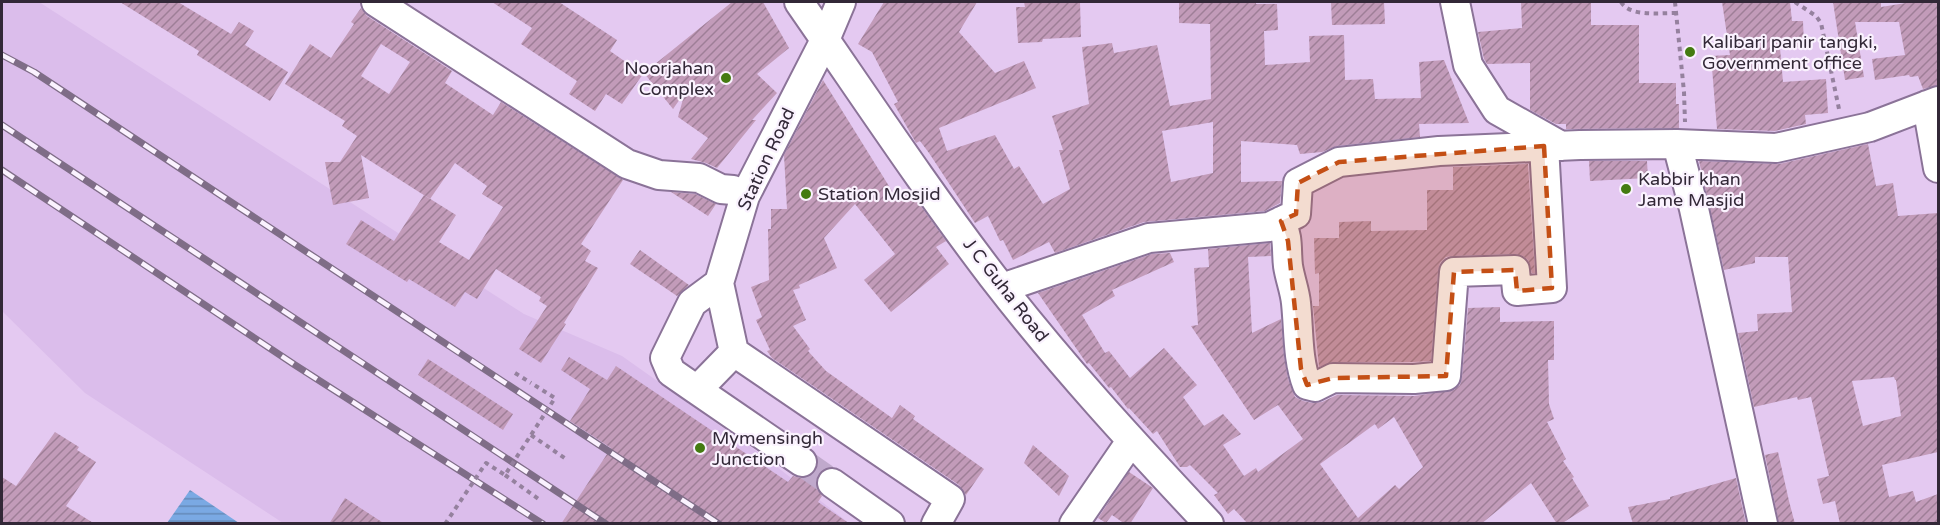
<svg xmlns="http://www.w3.org/2000/svg" width="1940" height="525" font-family="'Varela Round',sans-serif">
	<defs>
		<pattern id="water-rules" width="6" height="5" patternUnits="userSpaceOnUse" patternTransform="scale(1.5)"><rect width="6" height="5" fill="#7aa9e3"/><path d="M0 2.5h6" fill="none" stroke="#658ab9"/></pattern>
		<pattern id="building-hatch" width="6" height="6" patternUnits="userSpaceOnUse" patternTransform="scale(1.5)"><rect width="6" height="6" fill="#c29bb9"/><path d="M-1 1l2-2M0 6l6-6M5 7l2-2" fill="none" stroke="#9e7e97"/></pattern>
	</defs>
	<rect width="100%" height="100%" fill="#e4c9f1"/>
	<path fill="#dbbdeb" d="M2,2H39L524,314L622,356L759,453L849,523H283L85,393L2,311Z"/>
	<path fill="url(#water-rules)" d="M190,490L239,523H167Z"/>
	<path fill="url(#building-hatch)" fill-rule="evenodd" d="M120,2H178L231,34L239,22L254,31L245,45L288,72L270,101L197,55L199,51Z
		M492,2H559L617,40L610,51L643,74L622,104L606,94L595,111L569,94L577,81L521,44L532,28Z
		M732,2H763L789,48L757,74L777,93L752,120H756L717,168L706,163L691,159L708,138L678,117L685,92L673,109L644,73Z
		M884,2H977L959,32L995,73L1024,61L1036,88L939,128L947,151L995,135L1014,169L1019,166L1043,204L1070,189L1059,150H1063L1052,116L1089,104L1082,47L1112,43L1114,53L1157,45L1170,106L1211,99L1210,24L1179,23V2H1256V4H1277L1278,30L1264,31L1265,65L1310,62L1309,36L1344,35L1345,80L1373,79L1375,99L1421,98L1419,62L1444,60L1469,123L1419,124L1420,137L1337,146L1322,152L1300,154L1297,145L1241,141V182L1282,181L1280,203L1265,211L1144,222L1055,253L1049,242L1013,260L1003,240L1000,241L988,216L975,223L929,153L920,141L916,143L894,104L898,102L872,52L858,44ZM1213,122V173L1171,182L1162,131Z
		M1024,2H1080L1081,37L1043,39L1042,42L1018,43L1016,7H1025Z
		M1331,2H1384L1385,24L1332,25Z
		M1521,2H1591V25H1639V83H1676V104H1679V128L1566,129V124H1556L1530,110V63L1487,64L1484,59L1478,32L1522,28Z
		M1722,2H1790L1792,21H1803L1804,47L1780,48L1783,82L1826,79L1828,113L1805,115L1806,124L1775,131L1717,129L1711,56L1730,55Z
		M1833,2H1881V7L1912,2H1938V85L1923,89L1918,76L1910,77L1909,75L1875,80L1872,59L1905,55L1899,22H1855L1864,77L1845,80Z
		M361,8L367,16L452,71L445,83L493,115L501,102L623,180L581,244L591,251L585,261L598,268L564,323L566,324L541,363L519,349L547,306L539,301L541,297L496,269L477,299L465,292L455,307L409,279L407,282L346,244L361,220L394,241L424,195L456,215L439,242L469,260L503,207L482,194L487,186L455,163L430,199L361,155L369,198L333,205L325,162H340L357,136L342,126L345,121L285,84L310,44L331,58L354,24L351,22ZM381,44L410,62L389,94L361,76Z
		M823,80L897,199L910,191L946,241L936,247L949,264L891,312L864,280L895,254L855,204L824,238L837,268L799,285L800,288L793,290L806,320L793,326L810,349L808,351L826,371L892,418L900,405L915,416L913,419L984,469L966,495L959,485L772,358L767,351L770,350L756,320L762,317L751,287L769,280L768,229H771V209H787L784,155Z
		M1868,144L1876,186L1893,183L1898,216L1938,213V452L1882,465L1889,497L1913,491L1916,502L1938,494V524H1840L1835,501L1823,504L1817,479L1829,476L1811,397L1798,400L1797,397L1754,407L1738,333L1758,331L1757,314L1792,312L1788,257H1755V263L1724,270L1699,161L1779,164ZM1894,377L1895,380H1896L1901,416L1863,426L1852,381Z
		M1589,161H1647L1648,178L1590,181Z
		M1528,164L1535,273H1532L1528,260L1523,256L1515,254L1453,256L1446,257L1440,263L1438,271L1431,361L1413,362H1333L1319,367L1313,306H1319V273L1315,274L1314,238H1339V222L1371,221V231L1427,230V190H1453V167Z
		M671,192L695,194L716,204L708,216Z
		M1270,243L1271,256L1248,257L1252,333L1281,319L1284,356L1288,379L1295,397L1303,401L1312,403L1322,402L1337,395L1414,396L1454,390L1460,385L1462,377L1468,308L1500,307V322L1554,321V360H1548L1549,404L1554,419L1547,422L1566,459L1563,461L1574,477L1572,478L1589,506L1561,524H1557L1531,483L1481,524H1248L1234,509L1228,514L1214,495L1218,493L1190,465L1187,467H1180L1157,431L1153,434L1129,408L1128,409L1111,387L1109,388L1089,363L1087,364L1038,293L1152,254L1170,253L1174,262L1112,290L1115,296L1082,315L1105,353L1109,351L1130,378L1164,348L1197,385L1183,397L1204,426L1223,414L1241,434L1223,445L1244,476L1256,468L1258,472L1303,439L1278,405L1254,420L1191,326L1198,325L1194,268L1209,267L1208,249ZM1394,417L1423,467L1399,489L1395,485L1358,518L1320,464L1375,424L1378,429Z
		M640,250L689,285L677,296L630,264Z
		M569,357L607,380L616,366L788,482L793,476L801,478L810,477L816,471L818,464L817,457L831,467L825,468L818,474L816,481L817,489L822,496L818,502L850,524H561L611,448L570,421L590,389L561,370Z
		M428,359L513,414L503,430L418,375Z
		M55,432L79,447L77,450L96,462L66,506L95,524H2V477L16,486Z
		M1033,445L1069,476L1059,496L1024,463Z
		M1778,452L1789,501L1795,524H1779L1765,455Z
		M1129,472L1153,488L1130,524H1125L1112,515L1106,523L1098,518Z
		M1736,478L1746,524H1633L1628,507L1670,499V497Z
		M345,498L385,524H329Z"/>
	<g fill="none" stroke-linecap="round" stroke-linejoin="round">
		<path stroke="#c0a9cc" stroke-width="28" stroke-dasharray="28 14" stroke-linecap="butt" d="M802,462L832,483"/>
		<defs>
			<path id="minor" d="M376,2L627,164L659,175L699,178L721,189L733,190L745,196
				M799,2C863,94 925,188 993,277C1060,364 1134,444 1209,524
				M1455,2L1468,65L1497,110L1561,146
				M1927,105L1938,168
				M1677,144L1694,209L1763,524
				M1281,221C1289,239 1286,249 1288,266C1290,279 1295,291 1296,303C1299,331 1297,358 1307,385L1315,387L1333,378L1414,379L1446,376L1454,272L1515,270L1517,291L1552,288L1544,146
				M719,283L692,303L665,358L671,372L697,390L734,352L719,283L745,196L825,40L841,2
				M1002,288L1149,238L1269,227L1296,214L1298,183L1339,162L1439,151L1580,145L1677,144L1776,148L1870,127L1938,101
				M734,352L950,499L936,524
				M697,390L802,462
				M832,483L890,524
				M1074,524L1131,441"/>
		</defs>
		<use href="#minor" stroke="#8b7398" stroke-width="32"/>
		<path stroke="#95819e" stroke-width="4" stroke-dasharray="4.5 4.5" stroke-linecap="butt" d="M1621,2C1630,17 1659,13 1676,13
			M1675,2L1684,92L1685,122
			M1795,2L1816,16L1821,23L1839,109
			M515,373L531,383
			M531,435L566,459
			M505,475L540,500"/>
		<use href="#minor" stroke="#fff" stroke-width="28"/>
		<defs>
			<path id="rail" d="M2,55L34,72L719,524
				M2,125L606,524
				M2,170L295,365L543,524"/>
		</defs>
		<use href="#rail" stroke="#7f6d87" stroke-width="7"/>
		<use href="#rail" stroke="#faf2fe" stroke-width="4.5" stroke-dasharray="14" stroke-linecap="butt"/>
		<path stroke="#95819e" stroke-width="4" stroke-dasharray="4.5 4.5" stroke-linecap="butt" d="M445,524L486,463L505,475L555,398L531,383"/>
	</g>
	<path fill="#c44f15" fill-opacity="0.2" stroke="#c44f15" stroke-width="4.5" stroke-dasharray="12 8" stroke-linejoin="round" d="M1544,146L1552,288L1517,291L1515,270L1454,272L1446,376L1333,378L1307,385L1301,369L1288,241L1281,221L1296,214L1298,183L1339,162Z"/>
	<g fill="#447b11" stroke="#faf2fe" stroke-width="2">
		<circle cx="1690" cy="52" r="6"/>
		<circle cx="726" cy="78" r="6"/>
		<circle cx="1626" cy="189" r="6"/>
		<circle cx="806" cy="194" r="6"/>
		<circle cx="700" cy="448" r="6"/>
	</g>
	<g text-anchor="middle" stroke-width="4.5" stroke-linejoin="round" paint-order="stroke">
		<g font-size="18" fill="#322837" stroke="#faf2fe" text-anchor="start">
			<text x="1702" y="48">Kalibari panir tangki,<tspan x="1702" dy="21">Government office</tspan></text>
			<text x="714" y="74" text-anchor="end">Noorjahan<tspan x="714" dy="21">Complex</tspan></text>
			<text x="1638" y="185">Kabbir khan<tspan x="1638" dy="21">Jame Masjid</tspan></text>
			<text x="818" y="200">Station Mosjid</text>
			<text x="712" y="444">Mymensingh<tspan x="712" dy="21">Junction</tspan></text>
		</g>
		<g font-size="18" fill="#322837" stroke="#faf2fe">
			<text transform="translate(766 159) rotate(-65)" y="6">Station Road</text>
			<text transform="translate(1006 290) rotate(52)" y="6">J C Guha Road</text>
		</g>
	</g>
	<rect width="1940" height="525" fill="none" stroke="#322837" stroke-width="6"/>
</svg>
